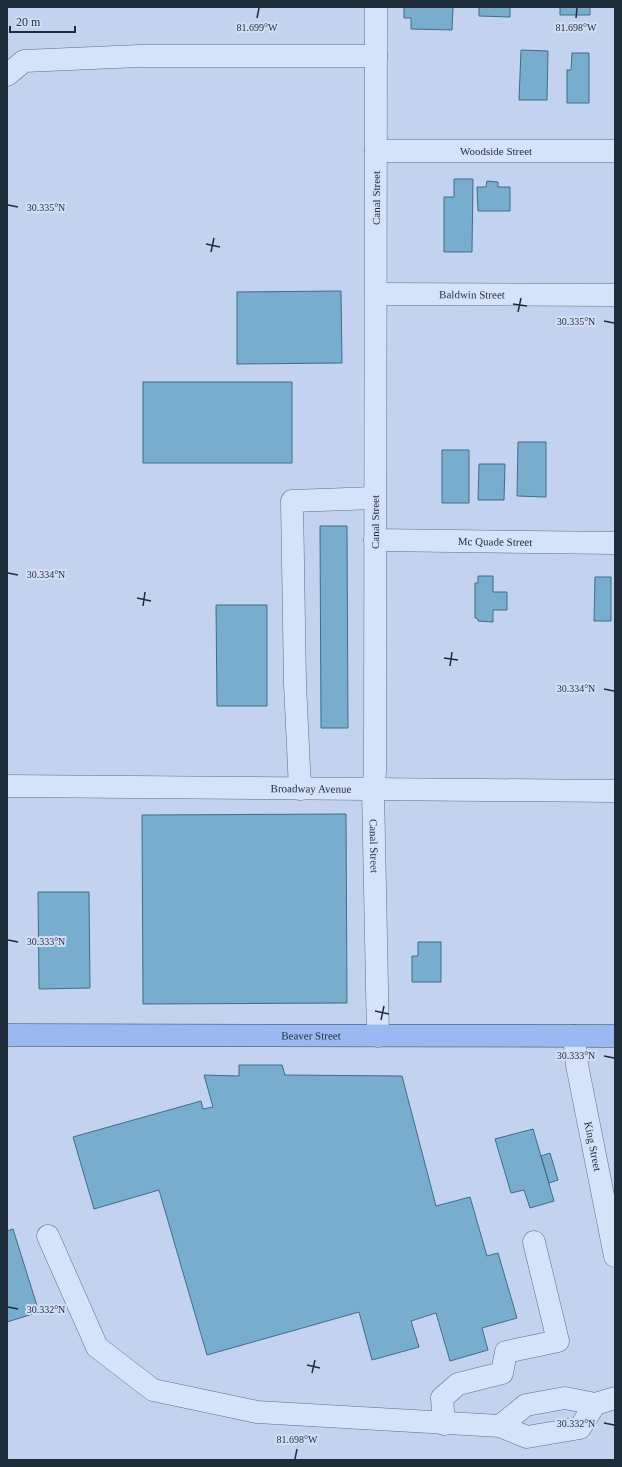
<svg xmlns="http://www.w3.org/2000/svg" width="622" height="1467" font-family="Georgia,serif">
	<rect width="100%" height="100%" fill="#c3d2ef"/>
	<path fill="#78adcd" stroke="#3f6e89" d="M404,7H453L452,30L411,29V18H404Z
		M479,7H510V17L479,16Z
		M560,7H590V15H560Z
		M521,50L548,51L547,100H519Z
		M572,53H589V103H567V70H571Z
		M454,179H473L472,252H444V197H454Z
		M487,181L498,182V187H510V211H478L477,187H486Z
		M341,291L342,363L237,364V292Z
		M143,382H292V463H143Z
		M518,442H546V497L517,496Z
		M442,450H469V503H442Z
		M479,464H505L504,500H478Z
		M320,526H347L348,728H321Z
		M478,576H493V592H507V610H493V622L478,621V619L475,618V583H478Z
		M595,577H611V621H594Z
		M216,605H267V706H217Z
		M346,814L347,1003L143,1004L142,815Z
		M38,892H89L90,988L39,989Z
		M418,942H441V982H412V956H418Z
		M239,1065H282L285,1075L402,1076L436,1206L470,1197L487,1256L498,1253L517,1318L482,1328L488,1350L450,1361L436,1313L411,1321L419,1347L372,1360L359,1312L207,1355L159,1190L94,1209L73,1137L201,1101L203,1109L213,1107L204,1075L239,1076Z
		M533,1129L554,1201L530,1208L524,1190L511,1193L495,1139Z
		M550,1153L558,1180L549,1183L541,1156Z
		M13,1229L39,1312L7,1322V1231Z"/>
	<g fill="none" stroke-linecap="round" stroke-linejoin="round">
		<defs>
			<g id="minor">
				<path id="s1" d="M376,7L375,772L373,790L378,1036"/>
				<path d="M7,75L24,61L139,56H376"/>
				<path id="s2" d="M376,151H615"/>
				<path id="s3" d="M377,294L615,295"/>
				<path id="s4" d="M375,540L615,543"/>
				<path id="s5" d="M7,786L615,791"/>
				<path d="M300,789L295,684L292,501L375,498"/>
				<path id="s6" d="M574,1036L577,1065L615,1256"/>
				<path d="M48,1236L97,1347L153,1390L257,1412L500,1426L527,1437L580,1428L595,1404"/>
				<path d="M444,1424L442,1398L458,1384L502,1373L506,1352L558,1341L534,1242"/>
				<path d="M500,1426L526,1405L565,1398L595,1404L615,1398"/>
			</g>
			<g id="major">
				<path id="s7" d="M7,1035L615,1036"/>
			</g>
		</defs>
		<use href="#minor" stroke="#597189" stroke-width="23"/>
		<use href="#major" stroke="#2e4557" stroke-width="23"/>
		<use href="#minor" stroke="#d6e2f9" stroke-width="22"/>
		<use href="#major" stroke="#9ab9f2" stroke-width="22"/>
	</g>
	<path fill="none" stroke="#1e2d39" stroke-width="1.5" d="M257,18L259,8M576,18L577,8M8,205L18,207M206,244L220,247M211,252L214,238M513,304L527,306M518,312L521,298M604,321L614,323M8,573L18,575M137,598L151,601M143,606L145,592M444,658L458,660M450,666L452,652M604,689L614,691M8,940L18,942M375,1011L389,1014M381,1020L384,1006M604,1056L614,1058M8,1307L18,1309M307,1365L320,1368M312,1373L315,1360M604,1423L614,1425M295,1459L297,1449"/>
	<g text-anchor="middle" stroke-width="4" stroke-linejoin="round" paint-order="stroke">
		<g font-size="11" fill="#1e2d39" stroke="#d3def6">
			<text dy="4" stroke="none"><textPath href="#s2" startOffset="120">Woodside Street</textPath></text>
			<text transform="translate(376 198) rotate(-90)" y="4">Canal Street</text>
			<text dy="4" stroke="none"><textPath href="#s3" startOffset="95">Baldwin Street</textPath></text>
			<text transform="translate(375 522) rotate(-90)" y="4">Canal Street</text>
			<text dy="4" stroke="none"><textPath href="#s4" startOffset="120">Mc Quade Street</textPath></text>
			<text dy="4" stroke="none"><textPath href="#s5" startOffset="304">Broadway Avenue</textPath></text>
			<text dy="4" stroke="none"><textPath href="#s1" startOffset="839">Canal Street</textPath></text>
			<text dy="4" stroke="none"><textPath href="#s7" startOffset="304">Beaver Street</textPath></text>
			<text dy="4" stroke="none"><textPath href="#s6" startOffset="112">King Street</textPath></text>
		</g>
	</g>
	<g font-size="10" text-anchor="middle" fill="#1e2d39" stroke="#d3def6" stroke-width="4" stroke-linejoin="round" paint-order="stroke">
		<text x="576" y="31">81.698°W</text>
		<text x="257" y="31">81.699°W</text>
		<text x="46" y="211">30.335°N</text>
		<text x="576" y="325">30.335°N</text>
		<text x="46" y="578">30.334°N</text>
		<text x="576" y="692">30.334°N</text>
		<text x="46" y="945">30.333°N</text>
		<text x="576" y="1059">30.333°N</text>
		<text x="46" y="1313">30.332°N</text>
		<text x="576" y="1427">30.332°N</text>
		<text x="297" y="1443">81.698°W</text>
	</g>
	<rect width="622" height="1467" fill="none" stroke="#1e2d39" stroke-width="16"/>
	<path d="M10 26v6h65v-6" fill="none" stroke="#1e2d39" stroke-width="2"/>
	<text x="16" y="26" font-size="12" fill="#1e2d39" stroke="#d3def6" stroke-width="3" paint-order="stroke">20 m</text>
</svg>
